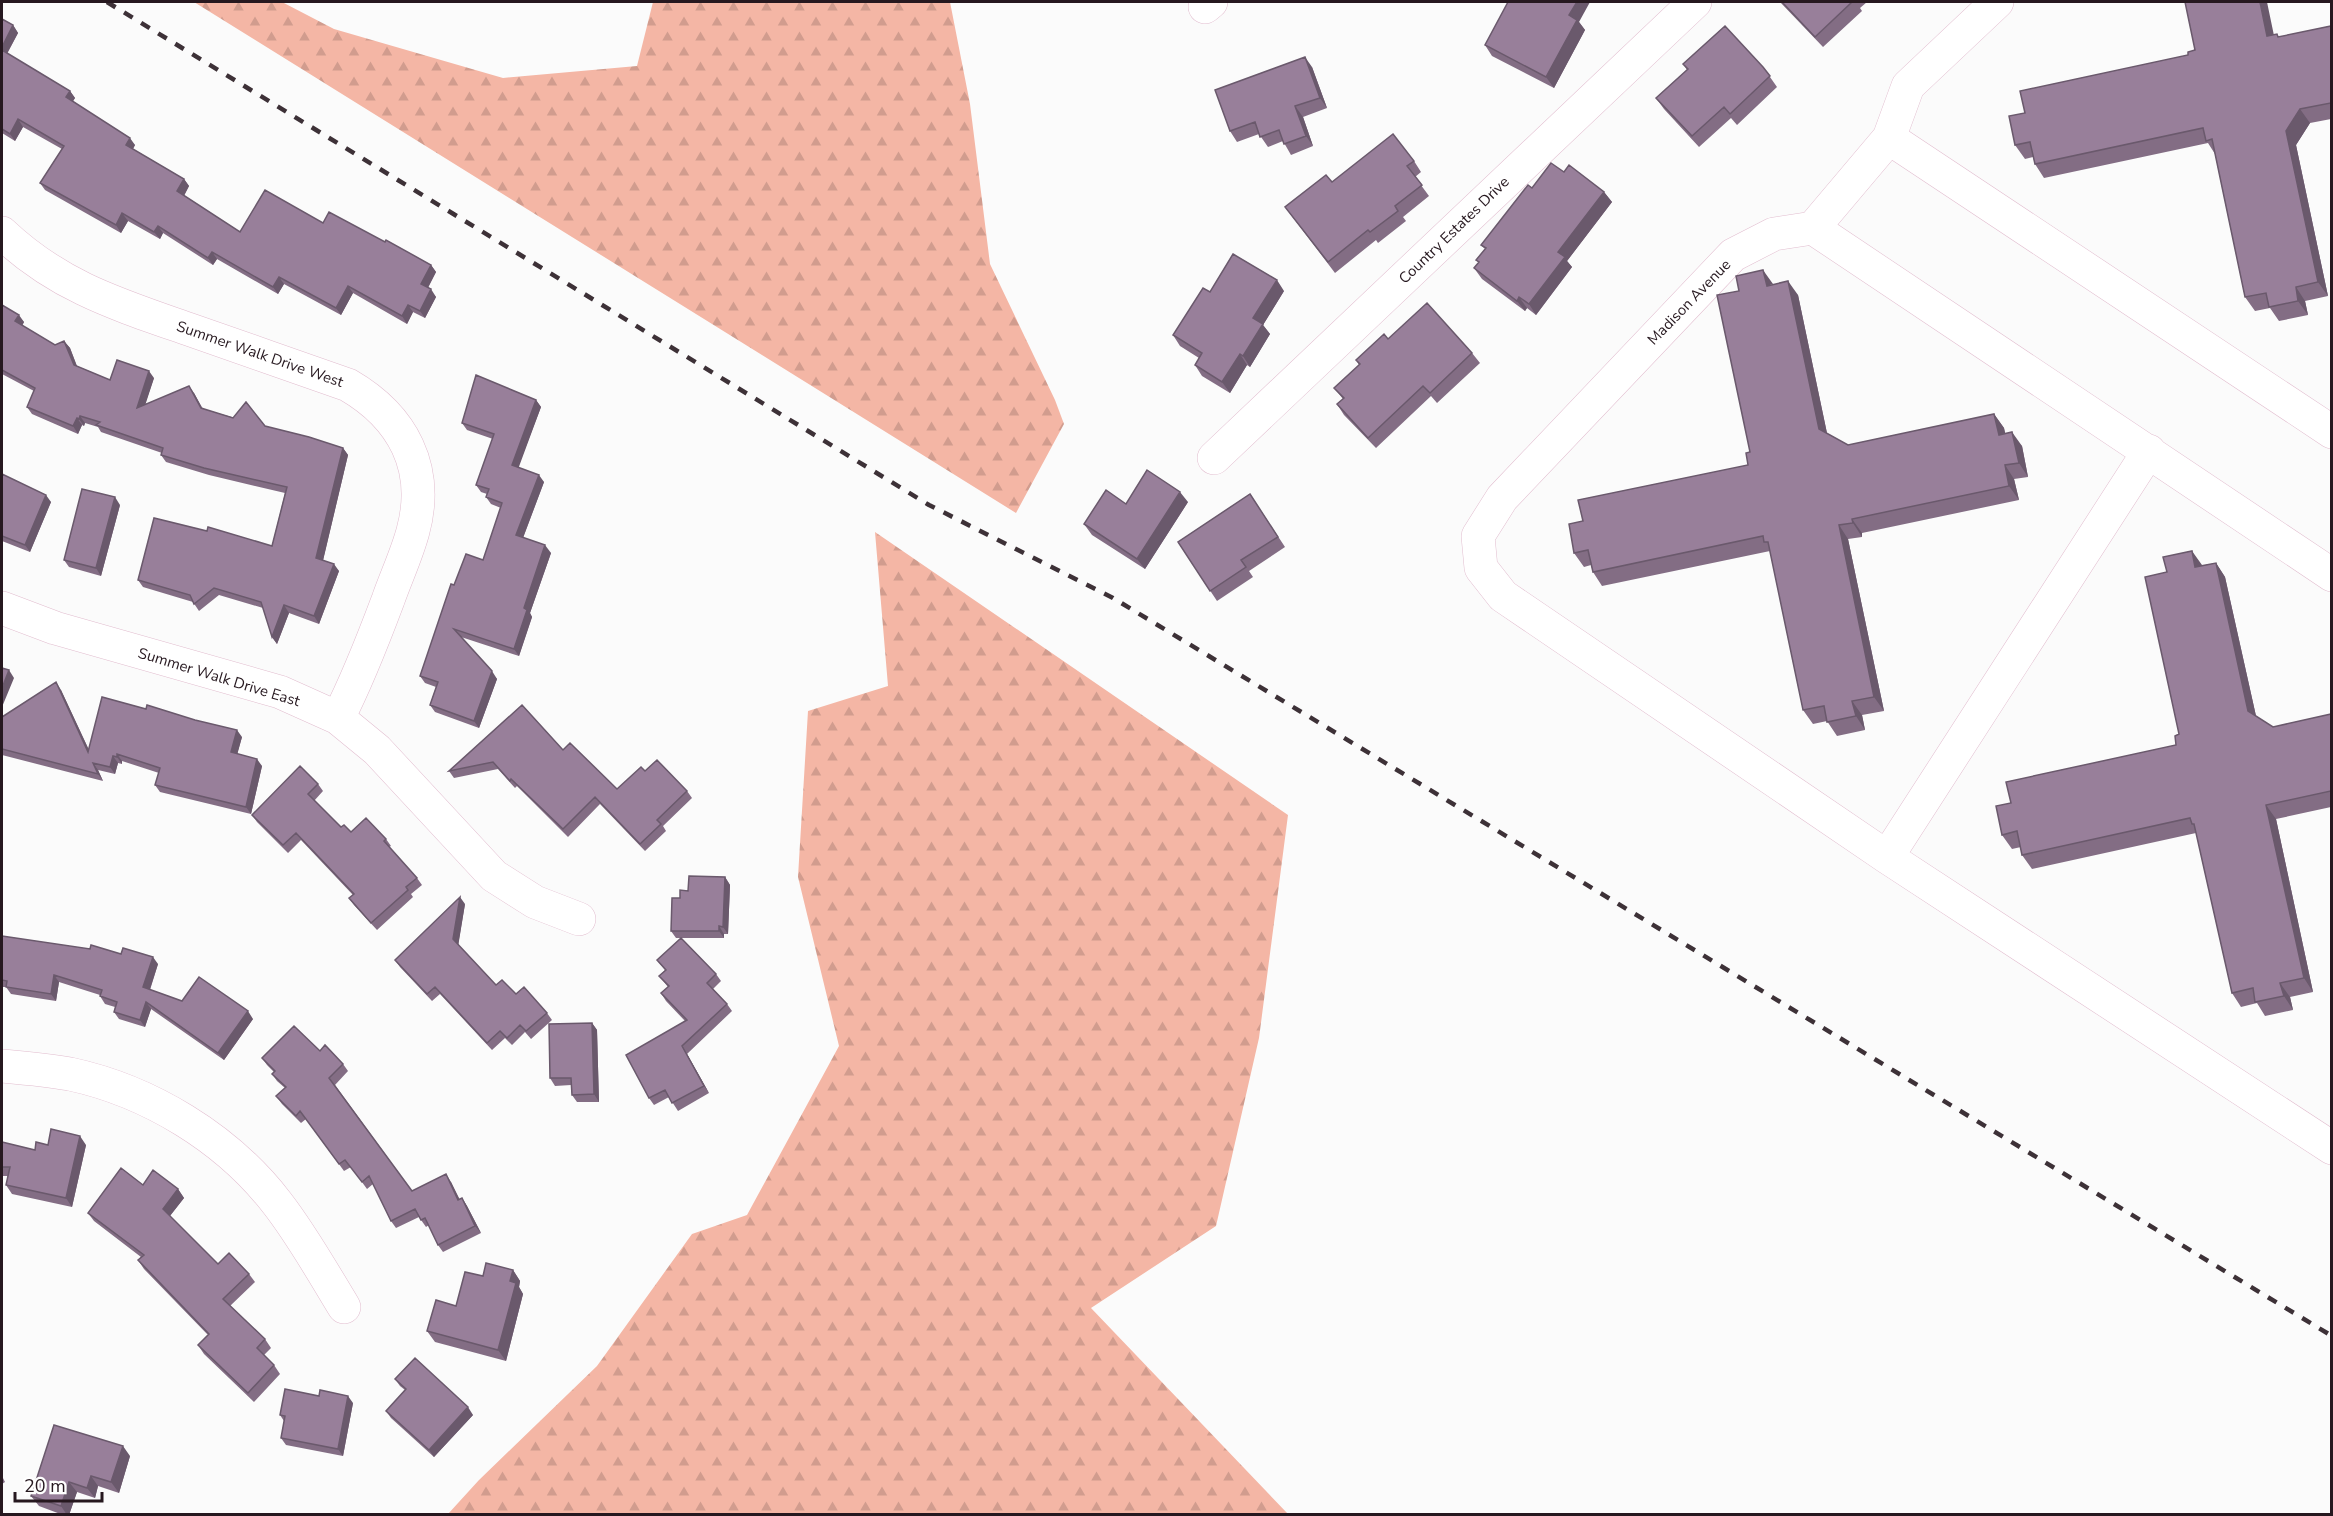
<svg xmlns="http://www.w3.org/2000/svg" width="2333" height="1516" font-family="'Nunito Sans',sans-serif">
	<defs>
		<pattern id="forest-firs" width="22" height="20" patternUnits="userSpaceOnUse" patternTransform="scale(1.5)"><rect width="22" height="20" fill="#f4b6a5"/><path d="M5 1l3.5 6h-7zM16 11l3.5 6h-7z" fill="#d19c8e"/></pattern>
	</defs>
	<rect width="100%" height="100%" fill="#fbfbfb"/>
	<path fill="url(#forest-firs)" d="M194,2H282L334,29L503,78L637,66L653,2H950L970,104L990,264L1055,400L1064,424L1016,513Z
		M875,532L1288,815L1259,1038L1216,1226L1091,1308L1288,1514H448L479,1480L597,1366L692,1234L747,1215L839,1046L798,877L808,711L888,686Z"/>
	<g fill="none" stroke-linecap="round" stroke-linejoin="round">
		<defs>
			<path id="minor" d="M1997,2L1908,86L1889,138L1813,228L1774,234L1733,255L1502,498L1478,536L1481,568L1503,596L1887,857L2332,1148
				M1205,7L1211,2
				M1889,138L2332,432
				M1813,228L2332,575
				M2,233C58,286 116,304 188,329C241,348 295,366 348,385C403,417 430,468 413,531C407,554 396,577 388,600C373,640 358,679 338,718
				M1214,458L1695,2
				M2,608L55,628L280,692L338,718L377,750L494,876L535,902L579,919
				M1887,857L2149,451
				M2,1066C24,1068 47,1070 70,1074C149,1091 227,1138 277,1203C302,1235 322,1271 344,1307"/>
		</defs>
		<use href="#minor" stroke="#e2bdcf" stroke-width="34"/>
		<use href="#minor" stroke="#fff" stroke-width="33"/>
		<path stroke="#3d3137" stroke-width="4.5" stroke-dasharray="10 10" stroke-linecap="butt" d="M107,2L929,505L1113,598L2332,1336"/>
	</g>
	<path fill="#836d84" d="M1780,2H1867L1860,8L1862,11L1823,47Z
		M2,19L13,25L18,33L7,54L70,91L75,98L73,101L135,145L133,149L184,179L189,186L184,196L240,232L323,223L385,242L431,265L436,272L428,288L436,297L425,318L413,312L407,324L353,293L341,315L284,284L278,294L217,259L213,265L163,233L160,239L128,221L121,233L45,190L40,183L62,149L23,127L15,141L2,133Z
		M1579,22L1585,30L1554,88L1492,56L1485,45Z
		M2331,26V119L2310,123L2296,145L2328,296L2305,301L2308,315L2279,321L2270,308L2255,311L2245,297L2215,154L2208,143L2044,178L2035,164L2033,157L2025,159L2015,145L2025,113L2188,55L2195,50L2274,34L2280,37Z
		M1683,64L1763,67L1777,87L1737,125L1731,118L1699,147L1664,109L1656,98L1687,70Z
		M1312,67L1327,108L1303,117L1313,146L1291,155L1283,141L1268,147L1259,134L1237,142L1230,131Z
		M1414,161L1421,172L1415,177L1429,196L1403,217L1406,221L1378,243L1376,240L1335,273L1285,207L1332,182Z
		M1564,172L1604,192L1612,202L1567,261L1572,267L1536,315L1527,308L1525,311L1482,279L1474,268L1479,263L1476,260L1485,249L1481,245L1532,188Z
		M1773,285L1798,295L1827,433L1848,445L1994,414L2004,428L2005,434L2022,446L2028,477L2014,479L2019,500L1862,533V537L1848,539L1884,711L1862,715L1865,730L1837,736L1827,721L1813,724L1803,710L1770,551L1602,586L1593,572L1591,565L1584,567L1574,553L1583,521L1748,465Z
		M1284,291L1263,325L1270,334L1250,367L1247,365L1230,393L1202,376L1195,365L1199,358L1180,346L1173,335L1210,292Z
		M2,305L24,322L22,326L55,345L64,341L70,348L77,366L110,380L154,378L145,404L194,393L203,409L343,448L348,455L323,560L339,571L319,624L289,613L277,644L272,637L263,608L219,595L199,611L193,602L143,587L138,580L207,531L272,546L285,493L209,475L166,462L161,455L162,453L101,432L98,427L85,423L84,426L82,425L78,434L32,414L27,407L34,391L2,374Z
		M1388,339L1472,353L1480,363L1437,403L1431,396L1376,448L1344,415L1337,404L1343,399L1334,388L1359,365L1356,360Z
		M536,400L541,407L518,467L544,482L523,538L551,553L530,613L532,617L519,656L461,637L497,679L479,728L435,712L430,705L436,687L425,683L420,676L454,585L483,560L501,508L491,504L486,497L487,494L481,492L476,485L493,439L467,430L462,423Z
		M2,474L51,502L30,552L2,541Z
		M1250,494L1285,547L1249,571L1253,577L1217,601L1178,542Z
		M1188,502L1145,569L1092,535L1084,524Z
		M120,505L101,576L69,567L64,560Z
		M2216,563L2225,577L2256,716L2273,727L2331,714V807L2276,819L2313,992L2290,997L2293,1010L2265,1016L2257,1003L2241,1007L2232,993L2196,833L2032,869L2022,855L2021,847L2012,849L2002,835L2011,803L2176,745L2179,734L2167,572Z
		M61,690L89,750L242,737L237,754L262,766L251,814L160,792L155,785L159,773L122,761V764L118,763L115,774L98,770L103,781L2,755V717Z
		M522,705L563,750L617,789L645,771L687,791L692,798L663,826L666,831L645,851L600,804L568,837L517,786L515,788L498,769L454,778L449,771Z
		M318,784L323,791L314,801L341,827L351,832L386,839L391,846L389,847L417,878L422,885L411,894L413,897L377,930L354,905L349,898L353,895L301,840L288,853L257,822L252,815Z
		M725,877L730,885L728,934H724V938H681L716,974L721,981L713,989L727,1004L732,1011L687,1054L709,1093L678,1111L669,1097L654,1105L649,1098L685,1021L666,1001L661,993L668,987L659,976L665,970L657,960L681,938H676L671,931L680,898L688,891Z
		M465,904L458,945L496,985L516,994L547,1013L552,1020L531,1039L525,1032L512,1045L505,1038L492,1050L440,994L432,1001L400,967L395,960Z
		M2,936L158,964L150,990L182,1001L253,1019L224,1060L151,1009L145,1027L119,1019L114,1012L115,1007L105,1004L100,996V995L59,982L56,1001L11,994L6,987H2Z
		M592,1023L597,1030L599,1102H577L572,1095L571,1085L555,1086L550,1078Z
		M320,1051L343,1064L348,1071L335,1085L412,1191L451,1182L460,1200L462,1198L467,1206L481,1233L443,1252L438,1245L429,1225L426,1227L419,1217L396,1228L391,1221L373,1184L367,1189L351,1167L344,1171L306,1119L301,1123L282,1104L276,1096L285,1088L277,1081L272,1074L274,1072L267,1065L262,1058Z
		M2,1142L35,1150L48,1145H86L72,1207L12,1194L6,1185L8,1176H2Z
		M143,1185L178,1189L184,1198L170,1216L218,1264L249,1274L255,1282L230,1306L265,1339L271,1348L264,1355L274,1365L280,1374L254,1402L204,1354L198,1345L208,1335L144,1269L138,1260L141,1257L94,1221L88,1213Z
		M513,1270L520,1281L519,1287L523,1294L506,1361L435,1342L427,1331L456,1306L483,1276Z
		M395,1379L473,1415L434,1457L391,1418L386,1411L405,1390L400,1386Z
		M353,1403L343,1456L286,1445L281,1438L284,1421L280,1415Z
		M130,1456L119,1493L98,1486L95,1498L77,1492L69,1515H63L39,1506L31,1496Z
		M2,1476L5,1482L2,1484Z"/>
	<path fill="#6a596c" d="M1577,2H1590L1579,22L1585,30L1554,88L1546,77L1569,15Z
		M2260,2H2267L2277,50L2267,36Z
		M13,25L18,33L5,57L2,51V47Z
		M1305,57L1312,67L1327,108L1320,98Z
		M70,91L75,98L71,104L66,97Z
		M1295,106L1303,117L1313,146L1306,136Z
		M2300,109L2310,123L2296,145L2328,296L2318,282L2286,131Z
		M18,119L23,127L15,141L10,134Z
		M130,138L135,145L131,152L126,145Z
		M184,179L189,186L182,199L177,191Z
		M1604,192L1612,202L1567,261L1572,267L1536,315L1529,304L1558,252Z
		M122,213L128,221L121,233L116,225Z
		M158,226L163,233L160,239L154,232Z
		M212,252L217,259L213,265L208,258Z
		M431,265L436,272L426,291L421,284Z
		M1763,270L1773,284L1767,286Z
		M279,277L284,284L278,294L273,287Z
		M1277,280L1284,291L1263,325L1270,334L1250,367L1243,356L1253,318Z
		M1788,281L1798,295L1829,443L1819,429Z
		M348,286L353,293L341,315L336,308Z
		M2296,287L2305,301L2308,315L2298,301Z
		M431,289L436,297L425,318L420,311Z
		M1519,297L1527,308L1525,311L1517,301Z
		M408,305L413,312L407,324L402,316Z
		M19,315L24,322L20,329L15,321Z
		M64,341L70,348L79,372L74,365Z
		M1240,354L1247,365L1230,393L1222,382Z
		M149,371L154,378L142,415L137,408Z
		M189,386L194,393L206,416L201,408Z
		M536,400L541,407L517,472L512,465Z
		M1994,414L2004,428L2009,449L1999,435Z
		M80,416L85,423L84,426L79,419Z
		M77,418L82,425L78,434L73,426Z
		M2012,432L2022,446L2028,477L2019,463Z
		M343,448L348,455L322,565L316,558Z
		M2005,465L2014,479L2019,500L2009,486Z
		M539,475L544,482L521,543L516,535Z
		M1180,492L1188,502L1145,569L1137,559Z
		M46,495L51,502L30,552L25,545Z
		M115,497L120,505L101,576L96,568Z
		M1852,519L1862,533V537L1853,523Z
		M1839,525L1848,539L1884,711L1874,697Z
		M545,545L551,553L530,613L532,617L519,656L514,649L524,608Z
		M2192,551L2202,565L2205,581L2195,567Z
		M2216,563L2225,577L2258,725L2248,711Z
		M334,564L339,571L319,624L314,616Z
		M284,605L289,613L277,644L272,637Z
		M9,670L14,678L2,707V688Z
		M492,671L497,679L479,728L474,721Z
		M56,682L61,690L93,759L88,752Z
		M1852,701L1862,715L1865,730L1856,716Z
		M237,730L242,737L236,759L231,752Z
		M117,754L122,761V764L117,757Z
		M113,756L118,763L115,774L110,767Z
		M257,759L262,766L251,814L246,807Z
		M93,763L98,770L103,781L98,774Z
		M2266,805L2276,819L2313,992L2304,978Z
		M725,877L730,885L728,934L723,927Z
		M460,897L465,904L458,947L453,939Z
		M719,926L724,934V938L719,931Z
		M153,957L158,964L148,995L143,987Z
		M54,975L59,982L56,1001L51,994Z
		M2280,983L2290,997L2293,1010L2284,996Z
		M146,1002L151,1009L145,1027L140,1020Z
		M248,1011L253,1019L224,1060L218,1053Z
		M592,1023L597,1030L599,1102L594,1094Z
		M682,1046L687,1054L709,1093L704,1086Z
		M80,1136L86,1145L72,1207L66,1198Z
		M446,1174L451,1182L463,1207L458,1200Z
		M178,1189L184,1198L169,1217L163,1209Z
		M462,1198L467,1206L481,1233L475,1226Z
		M513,1270L520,1281L519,1287L523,1294L506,1361L498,1350L510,1281Z
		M348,1396L353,1403L343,1456L338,1449Z
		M468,1407L473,1415L434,1457L429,1450Z
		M123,1446L130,1456L119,1493L111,1482Z
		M91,1476L98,1486L95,1498L87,1488Z
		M69,1482L77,1492L69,1515H67L61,1506Z"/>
	<path fill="#987f9a" stroke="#6a596c" stroke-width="1.5" d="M1508,2H1577L1569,15L1577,20L1546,77L1485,45Z
		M1782,2H1852L1815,37Z
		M2185,2H2260L2267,36L2277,34L2278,37L2331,26V103L2300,109L2286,131L2318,282L2296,287L2298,301L2269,307L2266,293L2245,297L2212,139L2206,141L2203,128L2035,164L2030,142L2015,145L2009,116L2025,113L2020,91L2188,55V52L2195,50Z
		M2,19L13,25L2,47Z
		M1725,26L1763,67L1770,76L1730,114L1724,107L1692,136L1656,98L1688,69L1683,64Z
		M2,50L70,91L66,97L130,138L126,145L184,179L177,191L240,232L265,190L323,223L329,212L385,242L386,240L431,265L421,284L431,289L420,311L408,305L402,316L348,286L336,308L279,277L273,287L212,252L208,258L158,226L154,232L122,213L116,225L40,183L64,146L18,119L10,134L2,129Z
		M1305,57L1320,98L1295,106L1306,136L1284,144L1279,130L1260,137L1255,122L1230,131L1215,90Z
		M1393,134L1414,161L1407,166L1422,185L1395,206L1398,211L1370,232L1368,230L1328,262L1285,207L1326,175L1332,182Z
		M1551,163L1564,172L1569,165L1604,192L1558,252L1565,257L1529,304L1519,297L1517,301L1474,268L1479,262L1476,260L1486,248L1481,245L1528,185L1532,188Z
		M1233,254L1277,280L1253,318L1263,324L1243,356L1240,354L1222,382L1195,365L1202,353L1173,335L1203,288L1210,292Z
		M1763,270L1767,286L1788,281L1819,429L1848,445L1994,414L1999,435L2012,432L2019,463L2005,465L2009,486L1852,519L1853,523L1839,525L1874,697L1852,701L1856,716L1827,722L1824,706L1803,710L1768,542H1764L1763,536L1593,572L1588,550L1574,553L1569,524L1583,521L1578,500L1748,465L1746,453L1750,452L1717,295L1739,291L1736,276Z
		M1427,303L1472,353L1430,393L1423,386L1368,438L1337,404L1344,398L1334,388L1360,364L1356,360L1384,334L1388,339Z
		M2,305L19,315L15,321L55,345L64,341L74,365L110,380L117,360L149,371L137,408L189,386L201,408L233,418L246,402L265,426L309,437L343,448L316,558L334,564L314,616L284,605L272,637L261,602L214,588L194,604L190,595L138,580L154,518L207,531L208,527L272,546L287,487L204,468L161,455L163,448L96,425L100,422L80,416L79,419L77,418L73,426L27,407L35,388L2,370Z
		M476,375L536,400L512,465L539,475L516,535L545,545L524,608L527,610L514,649L454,629L492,671L474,721L430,705L438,682L420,676L451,584L454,585L466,554L483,560L502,503L486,497L489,489L476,485L494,434L462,423Z
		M1147,470L1180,492L1137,559L1084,524L1106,490L1126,504Z
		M2,474L46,495L25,545L2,536Z
		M82,489L115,497L96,568L64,560Z
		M1250,494L1278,537L1241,560L1246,567L1210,591L1178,542Z
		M2192,551L2195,567L2216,563L2248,711L2273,727L2331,714V791L2266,805L2304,978L2280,983L2284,996L2255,1002L2253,988L2232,993L2194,824H2192L2190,818L2022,855L2017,831L2002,835L1996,806L2011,803L2006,782L2176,745L2175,736L2179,734L2145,577L2167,572L2163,557Z
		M2,668L9,670L2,688Z
		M56,682L88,752L102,697L146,709L147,705L195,720L237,730L231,752L257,759L246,807L155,785L160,768L117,754V757L113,756L110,767L93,763L98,774L2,749V717Z
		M522,705L563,750L570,743L617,789L641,767L645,771L657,760L687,791L657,820L661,824L640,844L595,797L563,829L511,779L510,781L493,762L449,771Z
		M300,766L318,784L308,794L341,827L344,825L351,832L366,818L386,839L384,841L417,878L406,887L408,890L371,923L349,898L354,894L296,833L283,845L252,815Z
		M689,876L725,877L723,927L719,926V931H671L672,898H680V890L688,891Z
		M460,897L453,939L496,985L502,980L516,994L524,987L547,1013L526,1031L520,1025L507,1038L500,1031L487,1043L435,987L427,994L395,960Z
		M2,936L90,949L91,945L121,954L123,948L153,957L143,987L182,1001L199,977L248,1011L218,1053L146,1002L140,1020L114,1012L117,1002L100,996L102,990L54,975L51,994L6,987L7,981L2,980Z
		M681,938L716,974L707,983L727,1004L682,1046L704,1086L672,1103L665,1090L649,1098L626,1055L687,1020L661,993L669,986L659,976L666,970L657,960Z
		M592,1023L594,1094L572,1095L571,1078H550L549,1024Z
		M294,1026L320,1051L325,1045L343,1064L329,1078L412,1191L446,1174L458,1200L462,1198L475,1226L438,1245L425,1218L421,1220L415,1209L391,1221L369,1176L362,1182L345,1160L339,1164L300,1111L296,1116L276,1096L286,1087L272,1074L275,1071L262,1058Z
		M51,1129L80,1136L66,1198L6,1185L10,1167H2V1142L35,1150L36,1142L48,1145Z
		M121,1168L143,1185L153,1170L178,1189L163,1209L218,1264L229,1253L249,1274L223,1299L265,1339L257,1348L274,1365L248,1393L198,1345L209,1334L138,1260L144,1255L88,1213Z
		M486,1263L513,1270L510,1281L516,1283L498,1350L427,1331L436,1300L456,1306L465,1272L483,1276Z
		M415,1358L468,1407L429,1450L386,1411L406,1389L395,1379Z
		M285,1389L319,1396L320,1390L348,1396L338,1449L281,1438L285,1416L280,1415Z
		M54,1425L123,1446L111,1482L91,1476L87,1488L69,1482L61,1506L31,1496Z"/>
	<g text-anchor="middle" stroke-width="6" stroke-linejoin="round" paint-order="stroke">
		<g font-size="15" fill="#26181f" stroke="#fff">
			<text transform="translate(1454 230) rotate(-44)" y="5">Country Estates Drive</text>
			<text transform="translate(1689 302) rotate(-46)" y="5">Madison Avenue</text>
			<text transform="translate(260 354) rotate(19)" y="5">Summer Walk Drive West</text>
			<text transform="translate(219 677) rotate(17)" y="5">Summer Walk Drive East</text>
		</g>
	</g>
	<rect width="2333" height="1516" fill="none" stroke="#26181f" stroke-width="6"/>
	<path d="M15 1492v9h87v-9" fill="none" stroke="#26181f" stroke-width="3"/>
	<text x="24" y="1492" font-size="18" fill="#26181f" stroke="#ffffff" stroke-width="4.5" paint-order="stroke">20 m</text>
</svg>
